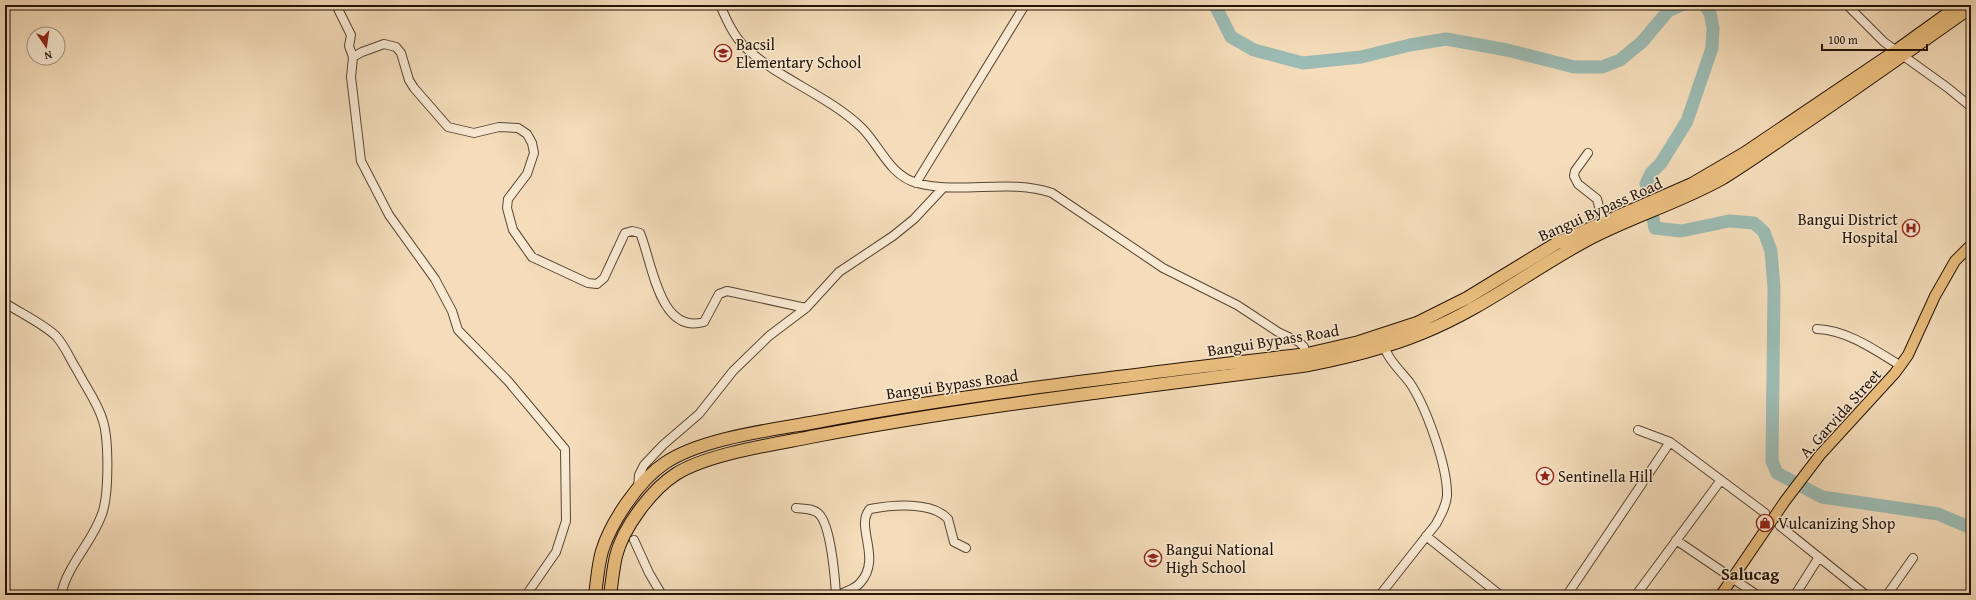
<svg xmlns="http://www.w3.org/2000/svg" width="1976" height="600" font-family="'Gentium Book Plus',serif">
	<rect width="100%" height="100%" fill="#f5ddbb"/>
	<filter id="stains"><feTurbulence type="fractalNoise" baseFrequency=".005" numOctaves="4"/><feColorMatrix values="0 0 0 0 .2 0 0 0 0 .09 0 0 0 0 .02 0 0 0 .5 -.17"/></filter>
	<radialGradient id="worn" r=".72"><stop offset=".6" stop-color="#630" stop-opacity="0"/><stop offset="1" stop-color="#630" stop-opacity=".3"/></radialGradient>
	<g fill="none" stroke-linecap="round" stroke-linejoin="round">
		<path stroke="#9cbbb3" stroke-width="13" d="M1215,5L1231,37L1254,50L1303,63L1361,57L1410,45L1446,39L1507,50L1574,67H1602L1620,60L1642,42L1668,11L1681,5
			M1705,5L1710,13L1713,28L1712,48L1687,121L1661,163L1651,173L1646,184L1655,228L1681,231L1729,221L1754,223L1764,232L1771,251L1774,288L1772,461L1777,473L1822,497L1938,514L1971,528"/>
		<defs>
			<path id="minor" d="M336,5L351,35L349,46L353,57L351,77L361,161L389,215L435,279L452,311L458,330L508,381L565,449L566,521L556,552L529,591V595
				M720,5C727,21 734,37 747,49C781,80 829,96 862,128C880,146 890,176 917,183C961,195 1009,178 1052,193L1163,268L1237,305L1278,332L1299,342L1304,347L1307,358
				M1847,5L1884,42L1948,88L1971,107
				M353,57L362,52L384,44L396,47L401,53L409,80L414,88L448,127L474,133L499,127L518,128L527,134L532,143L534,153L527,174L508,199L507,208L513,230L532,257L588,283L597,284L604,278L625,233L632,231L640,233C652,261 659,335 704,322L719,294L727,291L806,308
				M1588,153L1575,171L1574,176L1578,184L1597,199L1604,226
				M916,183L1025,5
				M5,303C22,314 42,323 56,336C65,346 70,359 77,370C85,386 98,403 103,421C109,441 109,495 102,514C92,543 67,565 61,595
				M1817,329C1847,330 1875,350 1901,366
				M1638,430L1670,442L1765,513
				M638,488L639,475L644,465L663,445L699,414L733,371L769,336L806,308L839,272L893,236L914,219L942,189
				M796,508C804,509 813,508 819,514C831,526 835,578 836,595
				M1780,526L1866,595
				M1426,536L1500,595
				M634,540L649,573L662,595
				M1676,540L1757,595
				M839,595C846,591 855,589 860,583C883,558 854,526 870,509C892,505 932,501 948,519L954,542L966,548
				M1380,595L1436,524C1441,515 1446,506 1447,496C1448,467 1426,407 1410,383C1400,370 1387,359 1383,343
				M1567,595L1670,442
				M1636,595L1721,480
				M1795,595L1819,557
				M1887,595L1913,558"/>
			<path id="major" d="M1721,595L1785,501L1820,455L1895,373L1908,355L1935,296L1955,261L1971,245"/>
			<path id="highway" d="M595,595C597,581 598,565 602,551C611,522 639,480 665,463C702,438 772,430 816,422C979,392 1143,374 1307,354L1359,342L1417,323L1467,298L1557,243L1692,184L1745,153L1896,51L1960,5
				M610,595C612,582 613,569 616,556C623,528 651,490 676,474C709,453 777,444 816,436C979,405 1145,387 1309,365C1347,357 1386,348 1422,333C1480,310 1530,271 1585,241C1629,217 1679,203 1723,178C1749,162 1774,144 1799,127C1857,88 1914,47 1971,7"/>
		</defs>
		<use href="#minor" stroke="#584532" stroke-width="10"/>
		<use href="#major" stroke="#241205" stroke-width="12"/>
		<use href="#highway" stroke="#241205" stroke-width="14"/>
		<use href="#minor" stroke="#f8e9d3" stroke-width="8"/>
		<use href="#major" stroke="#eabe7e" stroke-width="10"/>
		<use href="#highway" stroke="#eabe7e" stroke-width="12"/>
	</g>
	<defs>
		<symbol id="school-ring" viewBox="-11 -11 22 22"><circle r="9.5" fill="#f8e9d3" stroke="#8f2418" stroke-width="1.5"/><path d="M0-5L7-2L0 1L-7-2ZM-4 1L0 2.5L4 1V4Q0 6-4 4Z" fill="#8f2418"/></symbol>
		<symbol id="hospital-ring" viewBox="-11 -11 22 22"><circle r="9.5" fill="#f8e9d3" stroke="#8f2418" stroke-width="1.5"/><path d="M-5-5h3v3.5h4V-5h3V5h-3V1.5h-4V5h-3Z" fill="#8f2418"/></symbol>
		<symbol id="sight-ring" viewBox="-11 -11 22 22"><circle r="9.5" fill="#f8e9d3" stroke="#8f2418" stroke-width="1.5"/><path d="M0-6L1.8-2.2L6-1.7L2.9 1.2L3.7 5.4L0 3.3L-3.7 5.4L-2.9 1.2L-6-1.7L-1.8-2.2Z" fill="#8f2418"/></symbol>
		<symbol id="shop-ring" viewBox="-11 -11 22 22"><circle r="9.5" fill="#f8e9d3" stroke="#8f2418" stroke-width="1.5"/><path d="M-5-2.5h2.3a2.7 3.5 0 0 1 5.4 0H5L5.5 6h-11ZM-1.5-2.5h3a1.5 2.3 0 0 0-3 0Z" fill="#8f2418"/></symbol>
	</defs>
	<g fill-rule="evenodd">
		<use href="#school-ring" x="713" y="43" width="20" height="20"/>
		<use href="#hospital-ring" x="1901" y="218" width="20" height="20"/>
		<use href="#sight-ring" x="1535" y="466" width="20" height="20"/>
		<use href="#shop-ring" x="1755" y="513" width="20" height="20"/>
		<use href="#school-ring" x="1143" y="548" width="20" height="20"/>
	</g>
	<g text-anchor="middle" stroke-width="3" stroke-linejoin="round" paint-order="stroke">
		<g font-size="16" fill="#241205" stroke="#f8e9d3" text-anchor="start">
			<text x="736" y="50">Bacsil<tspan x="736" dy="18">Elementary School</tspan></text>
			<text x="1898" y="225" text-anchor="end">Bangui District<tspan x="1898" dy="18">Hospital</tspan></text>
			<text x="1558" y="482">Sentinella Hill</text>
			<text x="1778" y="529">Vulcanizing Shop</text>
			<text x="1166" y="555">Bangui National<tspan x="1166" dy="18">High School</tspan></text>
		</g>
		<g font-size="16" fill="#241205" stroke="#f8e9d3">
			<text transform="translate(1600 209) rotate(-24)" y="6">Bangui Bypass Road</text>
			<text transform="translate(1273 340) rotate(-9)" y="6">Bangui Bypass Road</text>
			<text transform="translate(952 384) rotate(-8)" y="6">Bangui Bypass Road</text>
			<text transform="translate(1840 413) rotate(-48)" y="6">A. Garvida Street</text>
		</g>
		<g font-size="17" font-weight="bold" fill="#241205" stroke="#f8e9d3">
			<text x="1750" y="580">Salucag</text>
		</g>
	</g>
	<rect width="1976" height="600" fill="none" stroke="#f5ddbb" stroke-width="20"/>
	<rect x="6" y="6" width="1964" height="588" fill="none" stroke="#241205" stroke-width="2"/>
	<rect x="10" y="10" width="1956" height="580" fill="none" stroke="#241205"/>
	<g transform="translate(46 46) rotate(167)"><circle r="19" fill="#f8e9d3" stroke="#a39381"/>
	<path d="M0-3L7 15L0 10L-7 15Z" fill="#8f2418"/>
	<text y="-6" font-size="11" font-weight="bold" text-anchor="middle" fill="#241205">N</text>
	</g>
	<path d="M1822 44v6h105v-6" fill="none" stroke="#241205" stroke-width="2"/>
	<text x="1828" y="44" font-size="12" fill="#241205" stroke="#f8e9d3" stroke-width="3" paint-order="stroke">100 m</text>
	<rect width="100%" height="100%" filter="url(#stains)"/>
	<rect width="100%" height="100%" fill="url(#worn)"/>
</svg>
